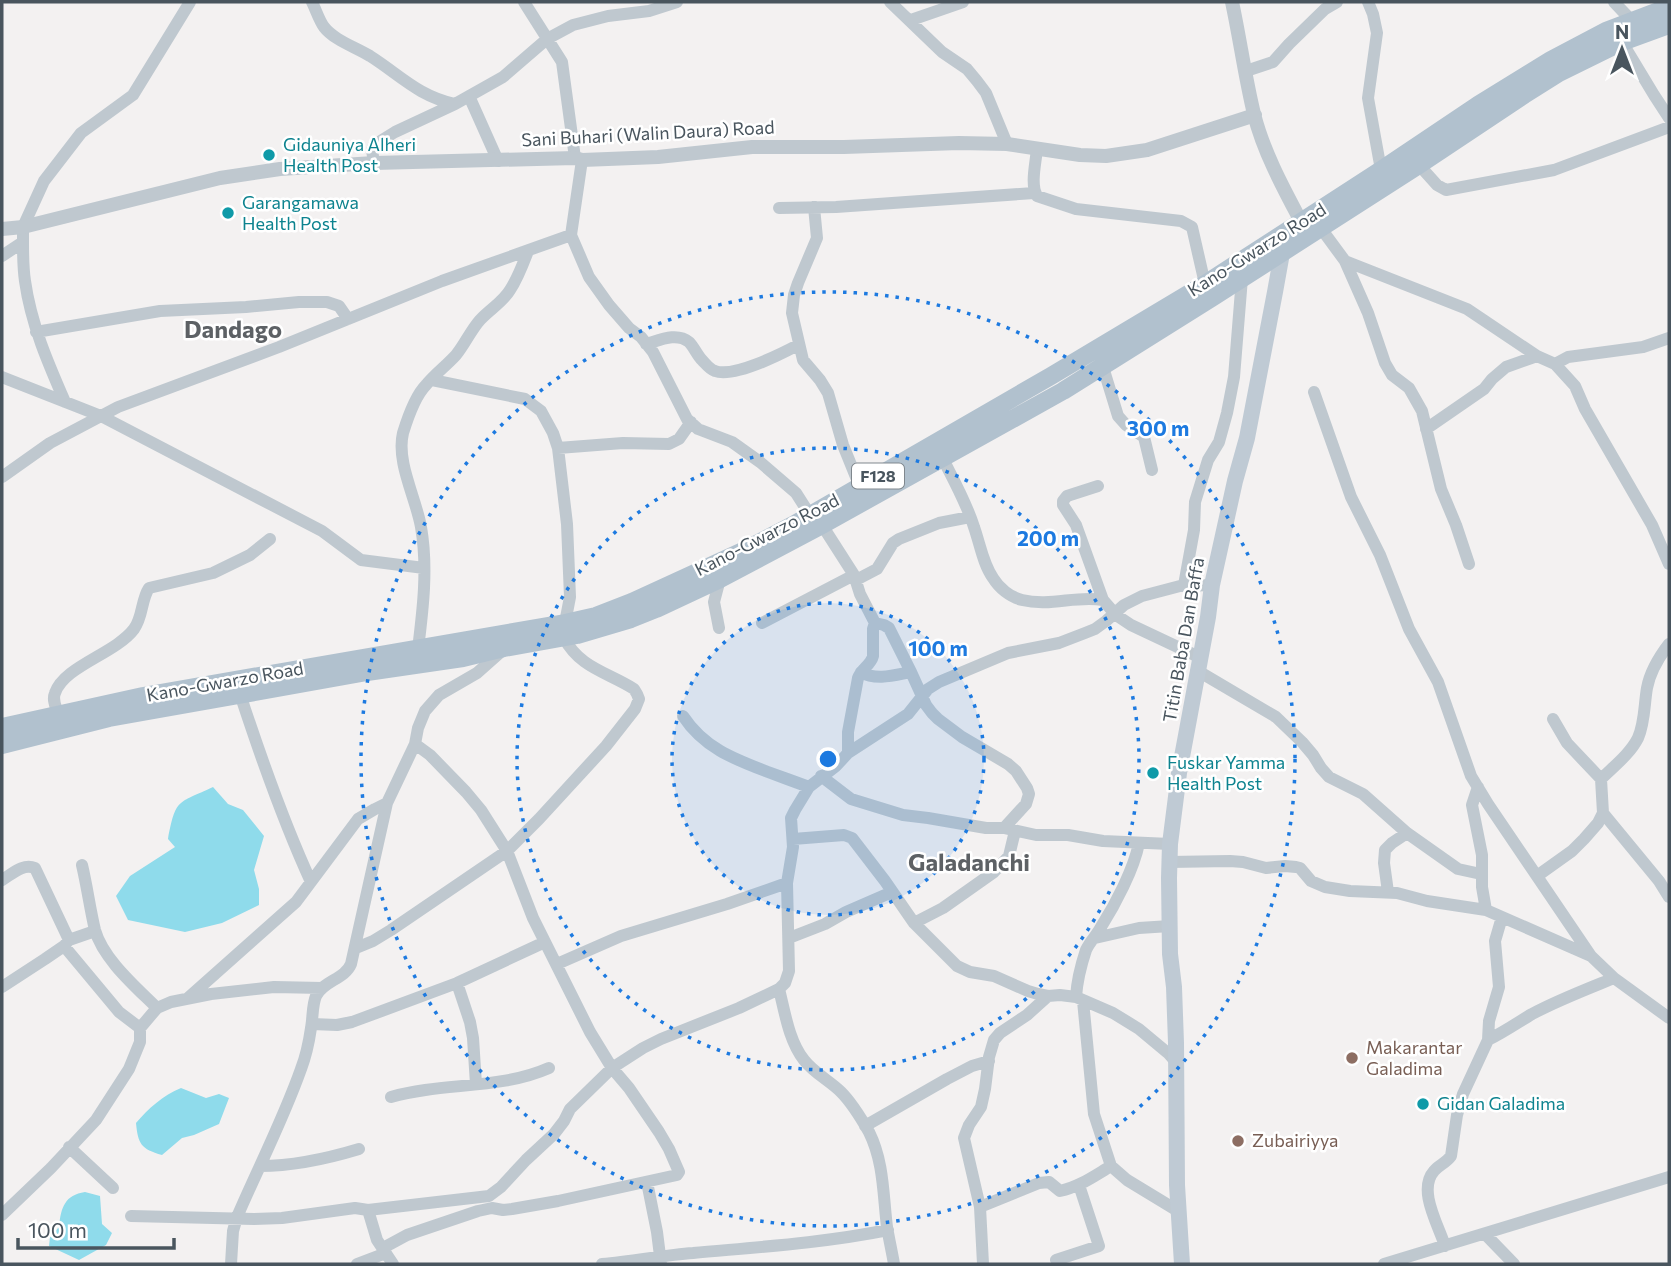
<svg xmlns="http://www.w3.org/2000/svg" width="1671" height="1266" font-family="Commissioner,sans-serif">
	<rect width="100%" height="100%" fill="#f3f1f1"/>
	<path fill="#8fdbeb" d="M213,787L228,804L243,810L264,836L254,870L259,889V905L222,923L185,932L128,920L116,896L130,876L175,847L168,839C176,798 177,804 213,787Z
		M181,1088L206,1098L219,1094L229,1098L219,1124L194,1135L182,1138L162,1155C141,1149 138,1144 136,1123C148,1109 163,1095 181,1088Z
		M85,1192L100,1196L102,1224L112,1233L106,1245L79,1260L49,1246L50,1237L59,1227C61,1207 65,1195 85,1192Z"/>
	<g fill="none" stroke-linecap="round" stroke-linejoin="round">
		<path stroke="#bfc8cf" stroke-width="12" d="M312,2C316,10 319,20 324,27C334,40 355,47 370,56C400,75 418,96 455,104
			M524,2L562,62L575,158
			M890,2L942,52L967,69L977,81L986,93L1007,144
			M1368,2L1373,14L1377,33L1368,98L1381,170
			M1614,2L1632,21
			M911,20L963,2
			M1622,42L1654,95L1669,118
			M1246,71L1273,62L1289,44L1325,9L1337,2
			M469,96L498,161
			M1037,148C1036,163 1030,184 1037,196L1076,209L1181,221L1192,227L1205,284
			M582,160L571,235L589,277L609,305L629,328L641,337L653,352L687,419L698,429L732,442L760,462L796,493L810,515
			M374,163L372,150L374,145L395,132L455,104L503,77L547,39L573,25L608,16L649,11L677,2
			M1419,165L1437,185L1446,190L1554,170L1669,127
			M814,207L817,238L798,283L794,295L792,313L803,360L820,380L828,393L843,445L860,487
			M779,208L836,207L1034,193
			M1320,227L1345,261L1368,313L1385,363L1392,375L1409,388L1422,411L1441,489L1456,525L1469,564
			M23,242C23,255 23,268 25,281C31,324 48,363 65,402
			M2,256L23,242V227L44,181L81,133L133,95L190,2
			M1345,261L1467,309L1537,356L1555,364L1575,386L1585,409L1652,525L1669,564
			M36,332L160,311L246,307L299,302H327L339,306L348,319
			M646,344C660,340 677,332 689,342C694,347 697,355 702,360C706,364 709,369 715,371C733,378 781,354 798,345
			M1555,364L1568,357L1643,347L1669,338
			M1103,367L1118,416L1126,425L1144,437L1152,470
			M2,377L101,416L322,531L361,560L424,568
			M432,380L525,399L541,411L553,433L558,448L567,524L570,597L565,623
			M1314,392L1351,497L1380,555L1409,629L1438,682L1471,776L1488,804L1591,956L1614,978L1669,1018
			M1426,429L1484,389L1492,379L1506,367L1537,356
			M558,448L623,443L669,444L679,439L691,422
			M943,459C954,481 967,504 974,527C980,544 983,564 993,578C999,588 1010,597 1022,600C1051,607 1076,595 1103,600
			M2,477L50,443L118,407L279,347L442,281L571,235
			M1098,486L1067,496L1063,501V505L1076,525L1103,600L1116,615L1131,625L1201,658
			M822,525L854,575L860,594L875,623L884,625L889,628L911,672L926,705L932,713L938,719L962,737L1008,764L1016,771L1027,788L1029,794L1026,804L1004,828
			M856,580L877,569L893,543L899,539L939,523L970,517
			M1184,585L1194,530L1195,502L1208,460L1219,442L1227,413L1234,377L1242,278
			M762,623L854,575
			M719,628L714,602L720,579
			M418,649C423,609 428,567 421,527C416,498 396,462 403,433C407,420 416,395 426,385C435,374 447,365 456,355C465,344 471,330 480,320C490,309 503,302 510,290C518,278 523,264 528,251
			M1198,671L1276,717L1302,742L1313,755L1321,768L1329,777L1363,794L1407,833L1458,869L1481,874
			M861,672C876,681 895,675 911,672
			M240,694C261,758 283,821 311,882
			M58,714C56,707 52,700 55,693C64,666 115,654 134,629C143,617 141,600 149,588L213,573L250,555L270,539
			M683,716C704,748 734,759 768,772C782,777 795,782 809,787
			M848,753V732L858,678C861,669 871,665 873,656V629L875,623
			M821,776L851,799L903,815L928,818L986,828H1004L1036,835H1068L1103,841L1170,844
			M1601,779C1613,767 1630,754 1638,738C1645,722 1644,705 1647,688C1650,672 1659,657 1669,644
			M1478,787L1472,805L1482,855V887L1486,910
			M1603,813L1659,881L1669,897
			M793,839L844,835L852,838L885,881L914,923L957,966L970,972L994,976L1028,991L1038,994L1048,996L1060,995L1076,997L1113,1013L1139,1029L1169,1054L1176,1062
			M1169,862L1230,861L1243,862L1266,868L1285,866L1296,867L1300,868L1311,881L1325,887L1350,891L1397,893L1427,901L1486,910L1591,956
			M82,865C87,886 90,909 95,930C103,959 136,987 157,1008
			M1537,876L1572,851L1584,839L1598,823L1603,813L1601,779L1567,743L1553,719
			M2,880C12,874 23,863 35,868L69,940
			M1388,892L1384,863L1385,850L1392,843L1407,833
			M914,923L943,908L994,872L1009,856L1015,831
			M789,938L825,924L846,912L892,892
			M1095,938L1139,928L1170,926
			M64,946L119,1012L140,1028
			M356,948L373,941L391,930L507,851L539,819L606,746L635,709L639,699L637,694L634,689C607,672 580,668 564,638
			M557,964L621,936L727,904L787,883
			M457,983L470,1022L473,1038L476,1084
			M2,987L45,959L64,946L69,940L95,931
			M1076,997C1077,981 1081,965 1086,950C1090,941 1097,935 1101,927C1115,905 1134,869 1139,843
			M188,998L296,902L358,819L375,809L387,803
			M1083,1001L1094,1114L1111,1166L1127,1180L1178,1211
			M312,1024L337,1025L352,1022L457,983L545,942
			M1488,1040C1504,1032 1517,1023 1532,1014C1558,1000 1587,989 1614,978
			M391,1097C443,1082 499,1090 549,1068
			M865,1126L947,1079L972,1066L989,1061
			M69,1147L113,1188
			M260,1166C294,1166 326,1159 359,1149
			M647,1182L657,1232L661,1264
			M980,1207L1039,1183L1049,1182L1060,1191C1079,1187 1094,1176 1111,1166
			M368,1210L377,1240L393,1264
			M2,1215L51,1168L96,1120L129,1069L140,1042V1028L157,1008L171,1002L211,994L274,987L322,988
			M131,1216L254,1219L282,1218L355,1208L368,1210L489,1196L501,1187L526,1160L554,1134L564,1121L570,1109L612,1068L643,1048L661,1039L739,1008L779,989
			M1485,1234L1514,1264
			M1445,1246C1439,1226 1417,1190 1434,1171C1439,1165 1446,1163 1451,1156L1457,1115L1463,1094L1488,1040L1489,1021L1499,987L1495,941L1502,917
			M383,1248L407,1235L478,1211L492,1208L503,1210L512,1209L558,1201L677,1175L679,1172L669,1149L659,1132L629,1088L612,1068L590,1032L533,918L507,851L481,810L466,792L430,755L415,744
			M1056,1260L1099,1246L1079,1185
			M231,1264L233,1231L237,1217C258,1168 283,1120 301,1069C306,1056 309,1042 311,1028C313,1018 312,1005 316,996C323,981 345,979 351,964L387,803L415,744L418,728L425,711L439,695L477,673L504,649
			M357,1264L386,1253
			M602,1264C632,1262 663,1255 693,1253C758,1247 823,1243 888,1230
			M894,1264C892,1252 889,1239 887,1227C883,1195 884,1162 869,1132C861,1118 852,1103 841,1092C830,1081 814,1073 804,1060C789,1041 785,1013 779,989L785,983L789,971L787,883L793,847L791,818L795,810L809,787L836,766L848,753L908,714L928,689L939,682L1008,653L1059,643L1085,633L1095,629L1106,621L1124,605L1142,596L1180,586L1212,585
			M983,1264L980,1207L964,1138L969,1125L981,1107L985,1089L989,1057L994,1040L1000,1033L1027,1015L1048,996
			M1384,1264L1669,1177"/>
		<path stroke="#bfc8cf" stroke-width="14" d="M1232,2C1240,39 1245,77 1254,114C1264,154 1286,193 1305,229
			M2,229L23,227L220,178L280,169L374,163L575,158L582,160L608,159L658,157L752,147H844L959,143L1007,144L1080,155L1106,156L1147,150L1255,115"/>
		<path stroke="#bfcad4" stroke-width="16" d="M1182,1264L1177,1185L1176,1043L1174,987L1170,954L1169,878L1170,844L1179,773L1208,617L1212,585L1235,481L1247,438L1275,292L1282,253L1280,246"/>
		<path stroke="#b1c1ce" stroke-width="18" d="M2,727L143,696L565,623L596,616L632,602L741,552L793,525L1051,376L1205,284L1381,170L1478,105L1551,60L1606,31L1669,7
			M2,745L109,718L154,710L367,672L463,658L504,648L577,635L631,619L656,609L720,579L822,525L1063,391L1213,297L1419,165L1524,95L1559,73L1622,42L1669,25"/>
	</g>
	<circle cx="828" cy="759" r="156" fill="#1d7ae0" fill-opacity=".12"/>
	<g fill="none" stroke="#1d7ae0" stroke-width="3.5" stroke-dasharray="3.5 7">
		<circle cx="828" cy="759" r="156"/>
		<circle cx="828" cy="759" r="311"/>
		<circle cx="828" cy="759" r="467"/>
	</g>
	<g fill="#0f9aa8" stroke="#fff" stroke-width="2.5">
		<circle cx="269" cy="155" r="7"/>
		<circle cx="228" cy="213" r="7"/>
		<circle cx="1153" cy="773" r="7"/>
		<circle cx="1423" cy="1104" r="7"/>
	</g>
	<g fill="#8d6e63" stroke="#fff" stroke-width="2.5">
		<circle cx="1352" cy="1058" r="7"/>
		<circle cx="1238" cy="1141" r="7"/>
	</g>
	<g text-anchor="middle" stroke-width="5" stroke-linejoin="round" paint-order="stroke">
		<rect fill="#fff" stroke="#80888e" stroke-width="2" x="852" y="463.5" width="52" height="25" rx="5"/>
		<g font-size="16" font-weight="bold" fill="#49555e">
			<text x="878" y="482">F128</text>
		</g>
		<g font-size="18" fill="#49555e" stroke="#fff">
			<text transform="translate(648 134) rotate(-3)" y="6">Sani Buhari (Walin Daura) Road</text>
			<text transform="translate(1257 250) rotate(-32)" y="6">Kano-Gwarzo Road</text>
			<text transform="translate(767 535) rotate(-27)" y="6">Kano-Gwarzo Road</text>
			<text transform="translate(1184 640) rotate(-80)" y="6">Titin Baba Dan Baffa</text>
			<text transform="translate(225 682) rotate(-10)" y="6">Kano-Gwarzo Road</text>
		</g>
		<g font-size="18" fill="#0d838f" stroke="#fff" text-anchor="start">
			<text x="283" y="151">Gidauniya Alheri<tspan x="283" dy="21">Health Post</tspan></text>
			<text x="242" y="209">Garangamawa<tspan x="242" dy="21">Health Post</tspan></text>
			<text x="1167" y="769">Fuskar Yamma<tspan x="1167" dy="21">Health Post</tspan></text>
			<text x="1437" y="1110">Gidan Galadima</text>
		</g>
		<g font-size="18" fill="#785e54" stroke="#fff" text-anchor="start">
			<text x="1366" y="1054">Makarantar<tspan x="1366" dy="21">Galadima</tspan></text>
			<text x="1252" y="1147">Zubairiyya</text>
		</g>
		<g font-size="24" font-weight="bold" fill="#5d6165" stroke="#fff">
			<text x="233" y="338">Dandago</text>
			<text x="969" y="871">Galadanchi</text>
		</g>
	</g>
	<circle cx="828" cy="759" r="10" fill="#1d7ae0" stroke="#fff" stroke-width="3.5"/>
	<g font-size="21" text-anchor="middle" font-weight="bold" fill="#1d7ae0" stroke="#fff" stroke-width="5" stroke-linejoin="round" paint-order="stroke">
		<text x="1158" y="436">300 m</text>
		<text x="1048" y="546">200 m</text>
		<text x="938" y="656">100 m</text>
	</g>
	<rect width="1671" height="1266" fill="none" stroke="#49555e" stroke-width="7"/>
	<g transform="translate(1622 49)" stroke="#ffffff" stroke-width="5" paint-order="stroke">
	<path d="M0-5L12 26L0 18L-12 26Z" fill="#49555e"/>
	<text y="-10" font-size="19" font-weight="bold" text-anchor="middle" fill="#49555e">N</text>
	</g>
	<path d="M18 1238v10h156v-10" fill="none" stroke="#49555e" stroke-width="3.5"/>
	<text x="28" y="1238" font-size="21" fill="#49555e" stroke="#ffffff" stroke-width="5" paint-order="stroke">100 m</text>
</svg>
